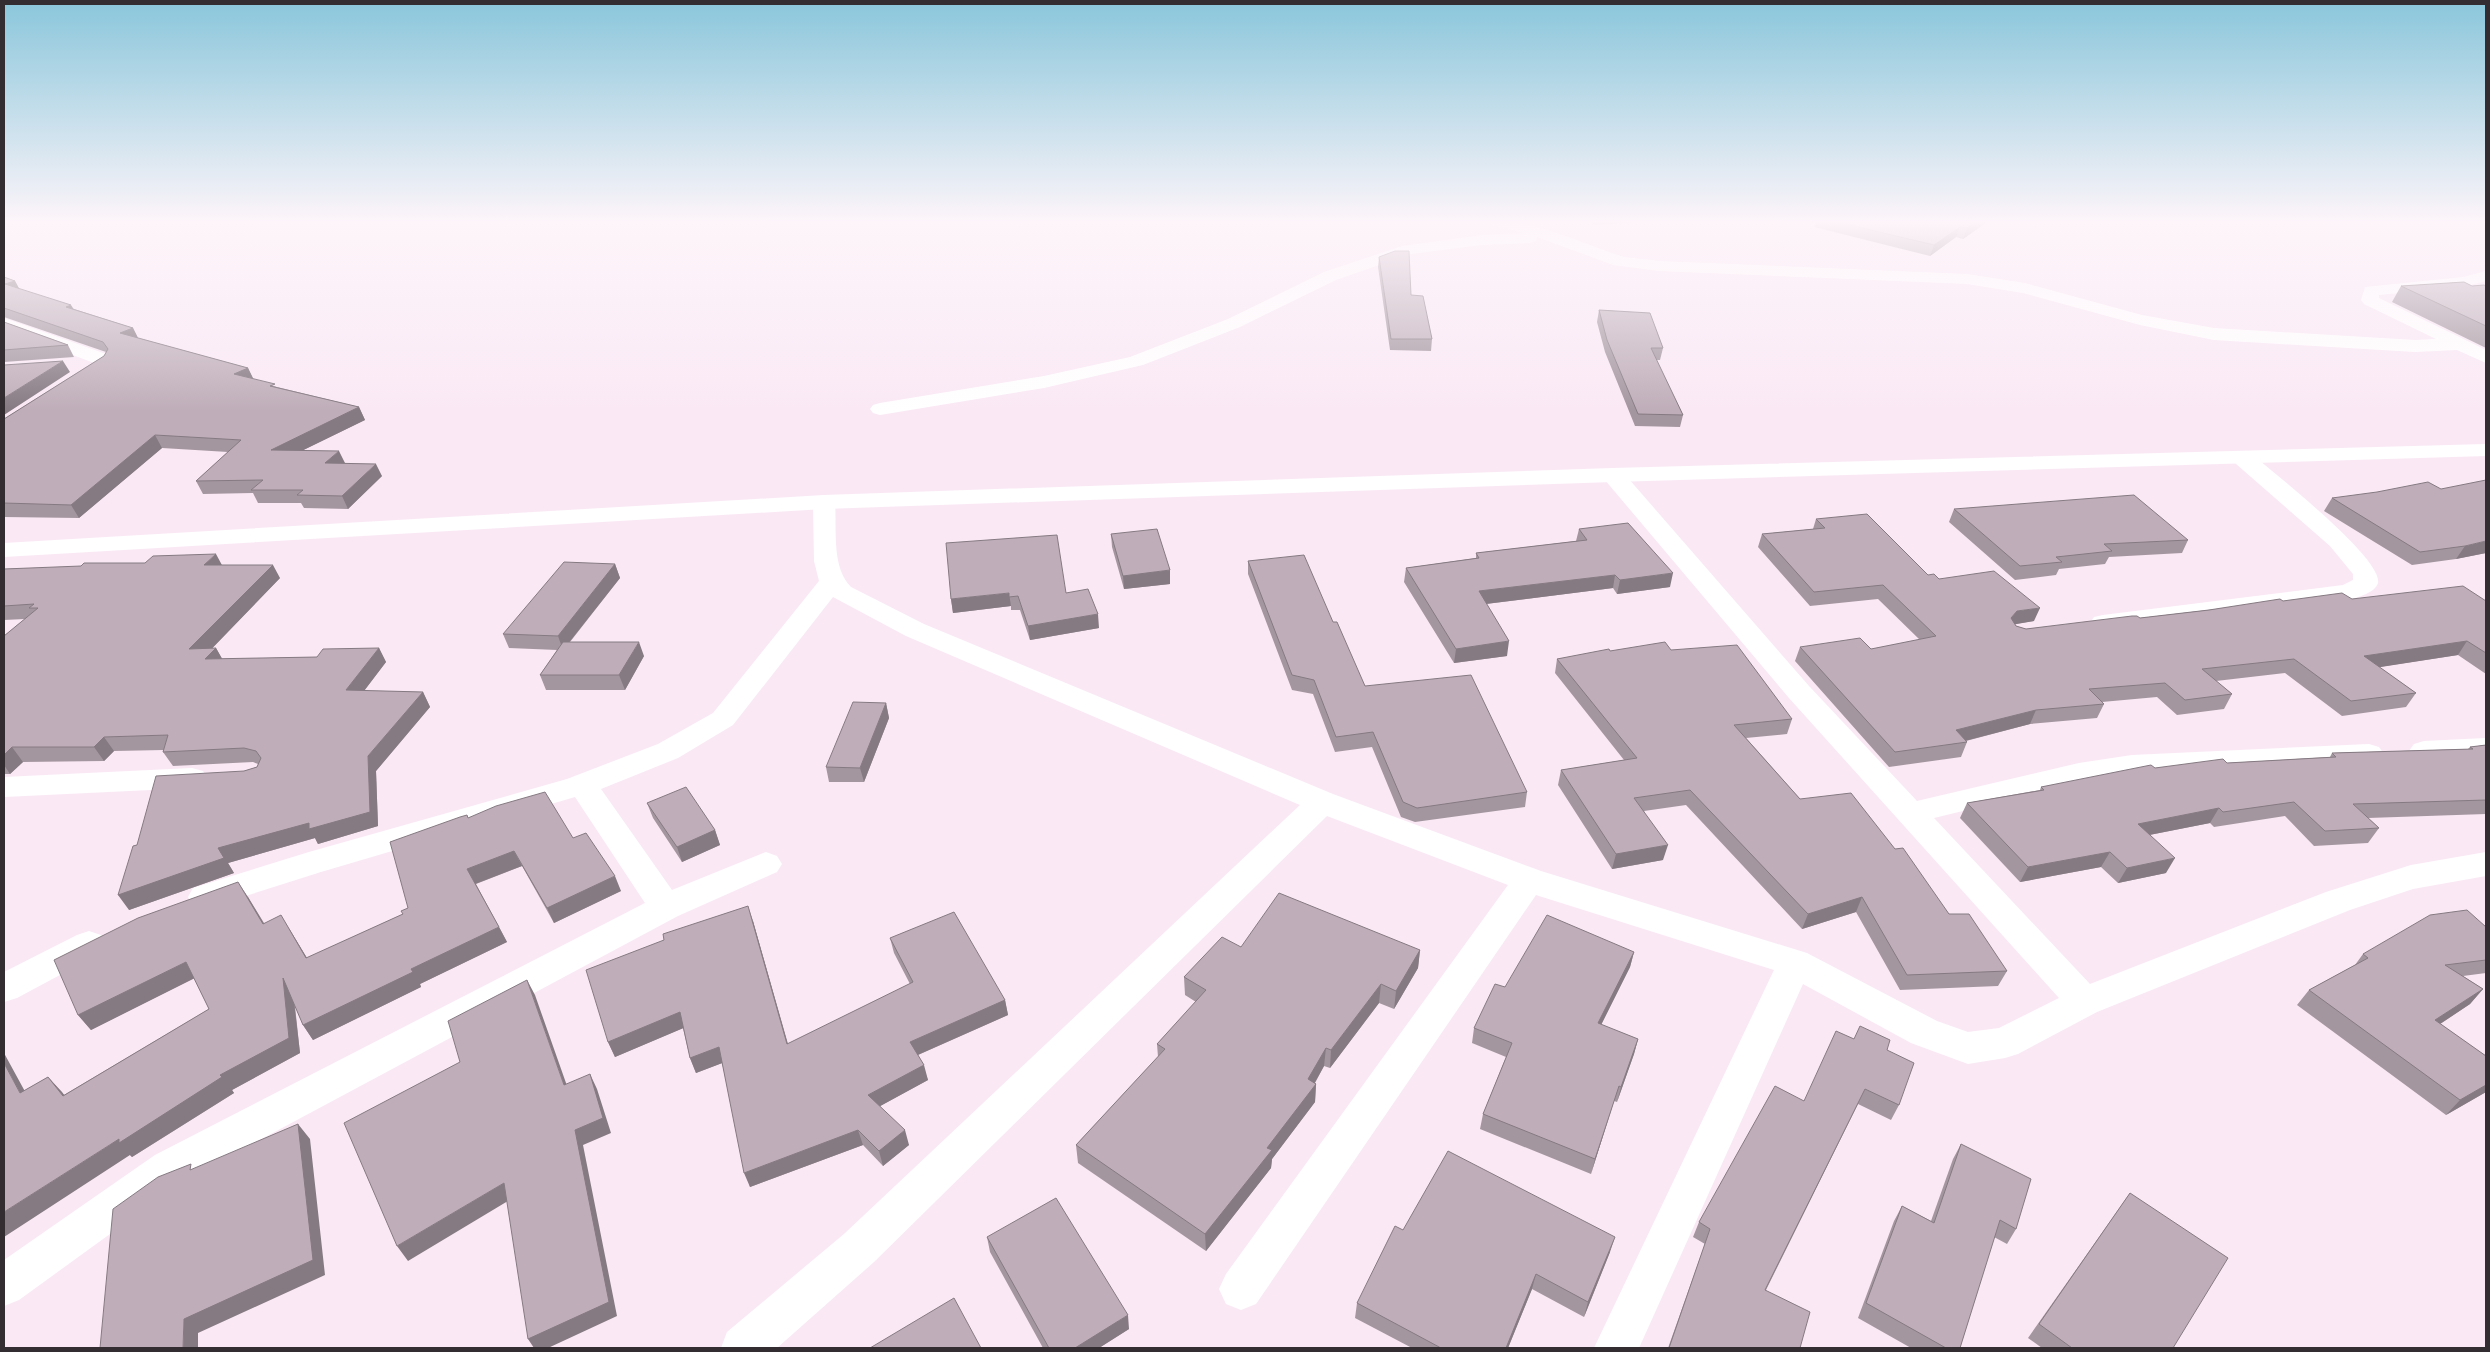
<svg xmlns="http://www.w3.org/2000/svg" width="2490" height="1352" font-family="Rubik,sans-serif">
	<rect width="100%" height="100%" fill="#fae9f5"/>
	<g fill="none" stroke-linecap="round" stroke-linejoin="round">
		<path fill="#fff" fill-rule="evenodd" d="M1491,222C1537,219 1578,243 1621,256C1633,259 1647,259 1659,261L1967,274L2025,283L2142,315L2214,328L2415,340L2436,339L2364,304L2361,300L2365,287L2463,277L2486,271V281L2463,287L2379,295V298L2486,350V363L2457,350L2415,352L2214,340L2140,325L2023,293L1967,284L1659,271L1613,265L1537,237L1536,241L1530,243L1482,245L1411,254L1336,280L1240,327L1143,365L1044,388L880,415L873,413L870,409L873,405L880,403L1044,376L1130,357L1228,319L1324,272L1402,246L1482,235L1524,233L1493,225Z
			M4,318L109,355L113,362L110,366H96L94,363L4,329Z
			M2243,451L2251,453C2272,472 2383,558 2378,583C2375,593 2358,597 2349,600L2103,631L2094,629L2090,623L2094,617L2103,615L2343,585L2353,580V574L2330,546L2235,463L2232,458L2235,453Z
			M1613,468L1621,470L1809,686L1917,801L2079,763L2132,755L2369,744L2379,747L2384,754L2379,761L2369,764L2132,775L2079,783L1934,818L2090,984L2326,892L2411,865L2486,852V876L2413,889L2350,910L2097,1012L2018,1054L2005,1058L1968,1064L1911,1043L1803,984L1639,1348H1594L1774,970L1536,895L1256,1304L1241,1310L1226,1304L1219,1289L1226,1274L1508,885L1327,816L874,1262L777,1348H721L727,1332L844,1234L1300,805L906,636L833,597L733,725L678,758L601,789L672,890L766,852L777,856L782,864L777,872L678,916L183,1181L19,1300L4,1306V1260L155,1155L645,903L575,797L321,872L205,909L193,906L188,897L193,888L309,852L567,779L658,744L713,713L819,581L814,561L813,502L816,497L824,495L832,497L835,502C837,528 831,567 851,587L924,624L1333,794L1541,871L1807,953L1937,1021L1968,1032L1999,1028L2059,998L1789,698L1605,480L1602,475L1605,470Z
			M2486,738V758L2424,761L2414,758L2409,751L2414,744L2424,741Z
			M192,768L203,771L207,778L203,785L192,788L4,797V777Z
			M89,931L101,935L106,944L101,953L17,998L4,1002V972L77,935Z"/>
		<path fill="#fff" fill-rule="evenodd" d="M2486,444V456L1613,482L824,509L4,557V543L824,495L1613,468Z"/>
	</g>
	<path fill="#a4969f" d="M1591,222H1631V223L1595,225Z
		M1816,222H1987L1963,239L1956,237L1930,256L1814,227Z
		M1379,257L1411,295L1432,339L1431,351L1390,350L1378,267Z
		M4,277L15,281L19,289L74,309L133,328L138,338L248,368L253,379L277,387L359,407L365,420L303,450L345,463L382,476L348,509L304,508L301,503H258L253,493L203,494L196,481L228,452L162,448L79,518L4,517V419L104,356L106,352L4,317Z
		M2401,286H2486V348L2392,302Z
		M1599,310L1663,348L1660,360H1656L1683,415L1680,427L1635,426L1605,352L1597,322Z
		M4,322L68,345L74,357L4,362V364Z
		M2332,498L2486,553L2456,559L2412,565L2324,511Z
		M1954,509L2188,540L2182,553L2109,557L2105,564L2059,569L2056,575L2015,580L1949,522Z
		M1816,519L1928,575L1939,579L2034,621L2015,624L2016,626L2026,629L2140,618L2283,601L2352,599L2486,601V674L2458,655L2379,667L2416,693L2406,707L2342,716L2285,673L2216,681L2232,694L2224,709L2177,715L2157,697L2102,702L2104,704L2097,718L2030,724L1966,741L1967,742L1961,757L1889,767L1795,661L1800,647L1871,649L1920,640L1878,599L1810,606L1758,547L1762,534L1813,529Z
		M1579,529L1670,587L1617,594L1613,588L1486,604L1507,656L1454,663L1404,582L1406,568L1476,558V553L1576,541Z
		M1111,534L1170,584L1124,589L1112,547Z
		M1248,561L1333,622L1365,686L1527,792L1525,807L1415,822L1401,817L1372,747L1335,752L1313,694L1292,690L1248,574Z
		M615,564L620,578L570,642L644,656L625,690H546L540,675L557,650L509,648L503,634Z
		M222,565L280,578L212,648H216L222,659L317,657L379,648L386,662L364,691L423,692L430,707L376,771L378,826L318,844L315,838L228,863L234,873L129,910L137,845L244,771L257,767L258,764L253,762L173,766L163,752L164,750L114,751L104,761L23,762L10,774H4V636L25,619L4,620V569Z
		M1066,593L1099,628L1030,640L1020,610H1011V606L953,613L951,599Z
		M1671,650L1792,719L1787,734L1746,738L1800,799L1895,849L1949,914L2007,971L1998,986L1900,990L1856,912L1802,929L1686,805L1644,811L1663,860L1612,869L1558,785L1561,770L1624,760L1555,673L1557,659L1610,651Z
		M886,703L889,718L864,782H829L826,767Z
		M2486,745V814L2368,818L2379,828L2368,843L2314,846L2285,816L2214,827L2210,823L2149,835L2166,873L2118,883L2101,867L2020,882L1960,818L1967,803L2040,790L2041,787L2155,768L2227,763L2330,757L2332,753L2468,749L2470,747Z
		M647,803L715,830L720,845L682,862L653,818Z
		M468,818L573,838L621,891L554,923L522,866L476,884L507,942L420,984L421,987L313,1040L303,1025L295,1006L300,1053L232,1090L234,1093L132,1157L130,1155L24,1091L48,1077L64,1095L209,1009L194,978L91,1030L78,1015L248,897L264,923L290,930L307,958L403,914L408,908Z
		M753,921L788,1044L910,984L894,953L890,938L1005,1000L1008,1015L918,1055L928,1080L880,1106L909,1145L883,1166L863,1145L750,1187L722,1063L696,1073L690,1058L683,1028L615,1057L608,1042L664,940Z
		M2486,927V973L2463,976L2483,989L2470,1004L2440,1024L2486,1056V1092L2446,1115L2297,1005L2309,990L2355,965L2363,954Z
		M1241,947L1420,950L1418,968L1394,1009L1379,1003L1330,1068L1324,1066L1315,1083L1316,1084L1315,1102L1272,1159L1271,1168L1206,1251L1078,1163L1076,1145L1158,1057L1157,1044L1196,1002L1185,995L1184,977Z
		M1634,952L1630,967L1601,1025L1638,1039L1634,1054L1617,1102L1614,1101L1591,1174L1480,1129L1483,1114L1506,1057L1472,1043L1474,1028L1505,987Z
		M1854,1039L1887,1050L1899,1105L1891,1120L1858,1104L1766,1290L1800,1348H1668L1705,1244L1693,1237L1699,1222L1804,1101Z
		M1961,1144L2016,1229L2007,1244L1994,1237L1960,1348H1911L1858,1318L1894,1221L1902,1206L1931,1221L1953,1159Z
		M2130,1193L2173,1348H2042L2028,1338Z
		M1403,1230L1610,1252L1584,1317L1532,1289L1508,1348H1412L1355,1318L1357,1303Z
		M987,1237L1129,1329L1099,1348H1043L990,1252Z"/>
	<path fill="#867a82" d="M1976,222H1987L1963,239L1967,228Z
		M1960,227L1956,237L1930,256L1934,245Z
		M15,281L21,292L5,284Z
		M71,305L78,316L66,307Z
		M133,328L139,340L120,333Z
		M63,361L70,372L4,415V398Z
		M248,368L254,380L234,374Z
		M359,407L365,420L277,463L271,450Z
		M155,435L162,448L79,518L71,505Z
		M339,451L345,463H325Z
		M376,464L382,476L348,509L342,496Z
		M2486,541V553L2456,559L2465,546Z
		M216,554L223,567L204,565Z
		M615,564L620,578L563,650L558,636Z
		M273,565L280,578L198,663L189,649Z
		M1170,570V584L1124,589L1123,576Z
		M1673,573L1670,587L1617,594L1620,580Z
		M1615,575L1613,588L1477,605L1479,591Z
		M1009,593L1011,606L953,613L951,599Z
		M2040,608L2034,621L2011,625V618L2017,611Z
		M1098,614L1099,628L1030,640L1028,626Z
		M1509,641L1507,656L1454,663L1456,649Z
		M2467,641L2458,655L2355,671L2364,656Z
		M639,642L644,656L625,690L619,675Z
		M216,648L224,662L205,659Z
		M379,648L386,662L354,704L346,690Z
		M423,692L430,707L376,771L378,826L318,844L315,838L228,863L234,873L129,910L118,895L218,848L368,756Z
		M886,703L889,718L864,782L860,768Z
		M2036,710L2030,724L1949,745L1956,730Z
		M104,737L114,751L104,761L94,747Z
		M12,747L23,762L10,774L4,765V755Z
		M2219,808L2210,823L2129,839L2138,824Z
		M715,830L720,845L682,862L677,847Z
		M1668,845L1663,860L1612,869L1616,854Z
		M514,851L522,866L475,884L467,869Z
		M2110,852L2101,867L2020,882L2028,867Z
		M2175,858L2166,873L2118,883L2127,868Z
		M615,876L621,891L554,923L547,908Z
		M238,882L248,897L273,939L263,924Z
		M1862,897L1856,912L1802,929L1808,914Z
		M748,906L753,921L792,1059L787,1044Z
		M281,915L290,930L316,973L306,958Z
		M499,927L507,942L420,984L421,987L313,1040L303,1025L411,969Z
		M1420,950L1418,968L1394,1009L1396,991Z
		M1634,952L1630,967L1594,1039L1598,1023Z
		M186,962L197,977L91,1030L78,1015Z
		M283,978L293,993L300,1053L232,1090L234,1093L132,1157L130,1155L4,1237V1212L220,1075Z
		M527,980L535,995L572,1100L564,1085Z
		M1381,984L1379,1003L1330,1068L1331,1050Z
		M2483,989L2470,1004L2422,1036L2435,1020Z
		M1005,1000L1008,1015L913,1057L910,1042Z
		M680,1012L686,1027L615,1057L608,1042Z
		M1638,1039L1634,1054L1617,1102L1621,1087Z
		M719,1047L725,1062L696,1073L690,1058Z
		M1326,1048L1324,1066L1309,1093L1316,1084L1315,1102L1272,1159L1271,1168L1206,1251L1205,1234L1267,1148L1308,1079Z
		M4,1053L34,1108L20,1093L4,1063Z
		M924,1065L928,1080L873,1110L868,1095Z
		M590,1074L597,1089L611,1133L583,1145L617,1316L548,1348H534L528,1339L575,1130Z
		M48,1077L62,1092L76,1111L63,1096Z
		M2486,1085V1092L2446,1115L2460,1100Z
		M1619,1086L1614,1101L1591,1174L1595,1159Z
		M298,1124L310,1139L325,1275L198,1333V1348H183L184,1319Z
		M858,1130L863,1145L750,1187L744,1173Z
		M905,1130L909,1145L883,1166L879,1151Z
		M504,1183L513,1198L408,1261L397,1246Z
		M1615,1237L1610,1252L1584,1317L1588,1302Z
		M1536,1274L1532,1289L1508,1348H1506Z
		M1128,1315L1129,1329L1099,1348H1075Z"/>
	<path fill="#bfaeb9" stroke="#867a82" d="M1837,222H1976L1967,228L1960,227L1934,245Z
		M1395,251H1409L1411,295L1423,296L1432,339H1391L1379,257Z
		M4,277L15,281L5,284L71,305L66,307L133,328L120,333L248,368L234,374L275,384L270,386L359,407L271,450L339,451L325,463L376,464L342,496L297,495L303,490H251L263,480L196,481L241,440L155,435L71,505L4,503V419L104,356L108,349L103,342L4,308Z
		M2464,282L2472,286L2484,285L2486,286V326L2401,286Z
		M1599,310L1650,313L1663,348H1651L1683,415L1638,414L1607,340Z
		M4,322L68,345L4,350Z
		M63,361L4,398V365Z
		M2486,480V541L2465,546L2420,552L2332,498L2377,492L2428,482L2441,489Z
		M2134,495L2188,540L2104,544L2112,551L2056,557L2062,562L2020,566L1954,509Z
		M1867,514L1928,575L1934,574L1939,579L1994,571L2040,608L2017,611L2011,618L2016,626L2026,629L2132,616H2137L2140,618L2209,610L2280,599L2283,601L2342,593L2352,599L2463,586L2486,601V653L2467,641L2364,656L2416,693L2351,701L2294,659L2202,669L2232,694L2185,700L2165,683L2089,689L2104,704L2036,710L1956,730L1967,742L1895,752L1800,647L1860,638L1871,649L1936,636L1883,585L1814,592L1762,534L1825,528L1816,519Z
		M1628,523L1673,573L1620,580L1615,575L1479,591L1509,641L1456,649L1406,568L1479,558L1476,553L1587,540L1579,529Z
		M1157,529L1170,570L1123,576L1111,534Z
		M1057,535L1066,593L1088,589L1098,614L1028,626L1018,596L1009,597V593L951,599L946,543Z
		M216,554L204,565H273L189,649L216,648L205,659L317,657L323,649L379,648L346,690L423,692L368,756L370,812L309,829V823L218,848L224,858L118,895L133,846L137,845L156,776L244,771L257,767L261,758L256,751L244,748L163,752L168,735L104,737L94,747H12L4,755V636L38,608H29L34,604L4,606V569L81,566L84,563H145L153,556Z
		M1304,555L1333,622H1337L1365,686L1471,675L1527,792L1417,808L1403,802L1373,732L1336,737L1314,680L1292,675L1248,561Z
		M564,562L615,564L558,636L503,634Z
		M563,642H639L619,675H540Z
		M1665,642L1671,650L1737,645L1792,719L1734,725L1800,799L1851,793L1895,849L1903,848L1949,914H1969L2007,971L1907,975L1862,897L1808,914L1690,790L1634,798L1668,845L1616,854L1561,770L1637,758L1557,659L1609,649L1610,651Z
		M853,702L886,703L860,768L826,767Z
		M2486,745V800L2353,804L2379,828L2325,831L2294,802L2223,812L2219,808L2138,824L2175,858L2127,868L2110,852L2028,867L1967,803L2044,790L2041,787L2151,765L2155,768L2223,759L2227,763L2336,757L2332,753L2473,749L2470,747Z
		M686,787L715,830L677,847L647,803Z
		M545,792L573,838L586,833L615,876L547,908L514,851L467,869L499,927L411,969L413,972L303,1025L283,978L289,1038L220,1075L222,1077L119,1143V1139L4,1212V1063L20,1093L48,1077L63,1096L209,1009L186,962L78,1015L54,960L138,918L238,882L263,924L281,915L306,958L403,914L401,911L408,908L390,842L460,817L467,815L468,818L496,806Z
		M1279,893L1420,950L1396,991L1381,984L1331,1050L1326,1048L1308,1079L1316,1084L1267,1148L1272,1150L1205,1234L1076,1145L1165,1049L1157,1044L1206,990L1184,977L1222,937L1241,947Z
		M748,906L787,1044L913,982L890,938L954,912L1005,1000L910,1042L924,1065L868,1095L905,1130L879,1151L858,1130L744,1173L719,1047L690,1058L680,1012L608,1042L586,970L664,940L663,934Z
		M2467,910L2486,927V960L2445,965L2483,989L2435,1020L2486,1056V1085L2460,1100L2309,990L2368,958L2363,954L2430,915Z
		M1547,915L1634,952L1598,1023L1638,1039L1621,1087L1619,1086L1595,1159L1483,1114L1512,1043L1474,1028L1495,984L1505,987Z
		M527,980L564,1085L590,1074L603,1118L575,1130L609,1302L528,1339L504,1183L397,1246L344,1123L460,1062L448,1021Z
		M1860,1026L1890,1040L1887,1050L1914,1063L1899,1105L1865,1089L1765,1290L1810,1312L1800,1348H1669L1710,1229L1699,1222L1775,1086L1804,1101L1836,1031L1854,1039Z
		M298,1124L313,1260L184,1319L183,1348H100L113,1209L158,1177L191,1164L190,1170Z
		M1961,1144L2031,1179L2016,1229L2000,1220L1960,1348H1946L1866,1303L1902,1206L1934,1223Z
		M1448,1151L1615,1237L1588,1302L1536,1274L1506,1348H1441L1357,1303L1395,1226L1403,1230Z
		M2130,1193L2228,1258L2173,1348H2072L2039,1324Z
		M1056,1198L1128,1315L1075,1348H1049L987,1237Z
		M954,1298L981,1348H870Z"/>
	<linearGradient id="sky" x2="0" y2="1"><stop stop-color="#8ac6db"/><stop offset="0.54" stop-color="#fdf5fa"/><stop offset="1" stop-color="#fdf5fa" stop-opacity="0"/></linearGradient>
	<rect width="2490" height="411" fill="url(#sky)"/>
	<rect width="2490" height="1352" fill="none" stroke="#332c31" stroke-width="10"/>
</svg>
